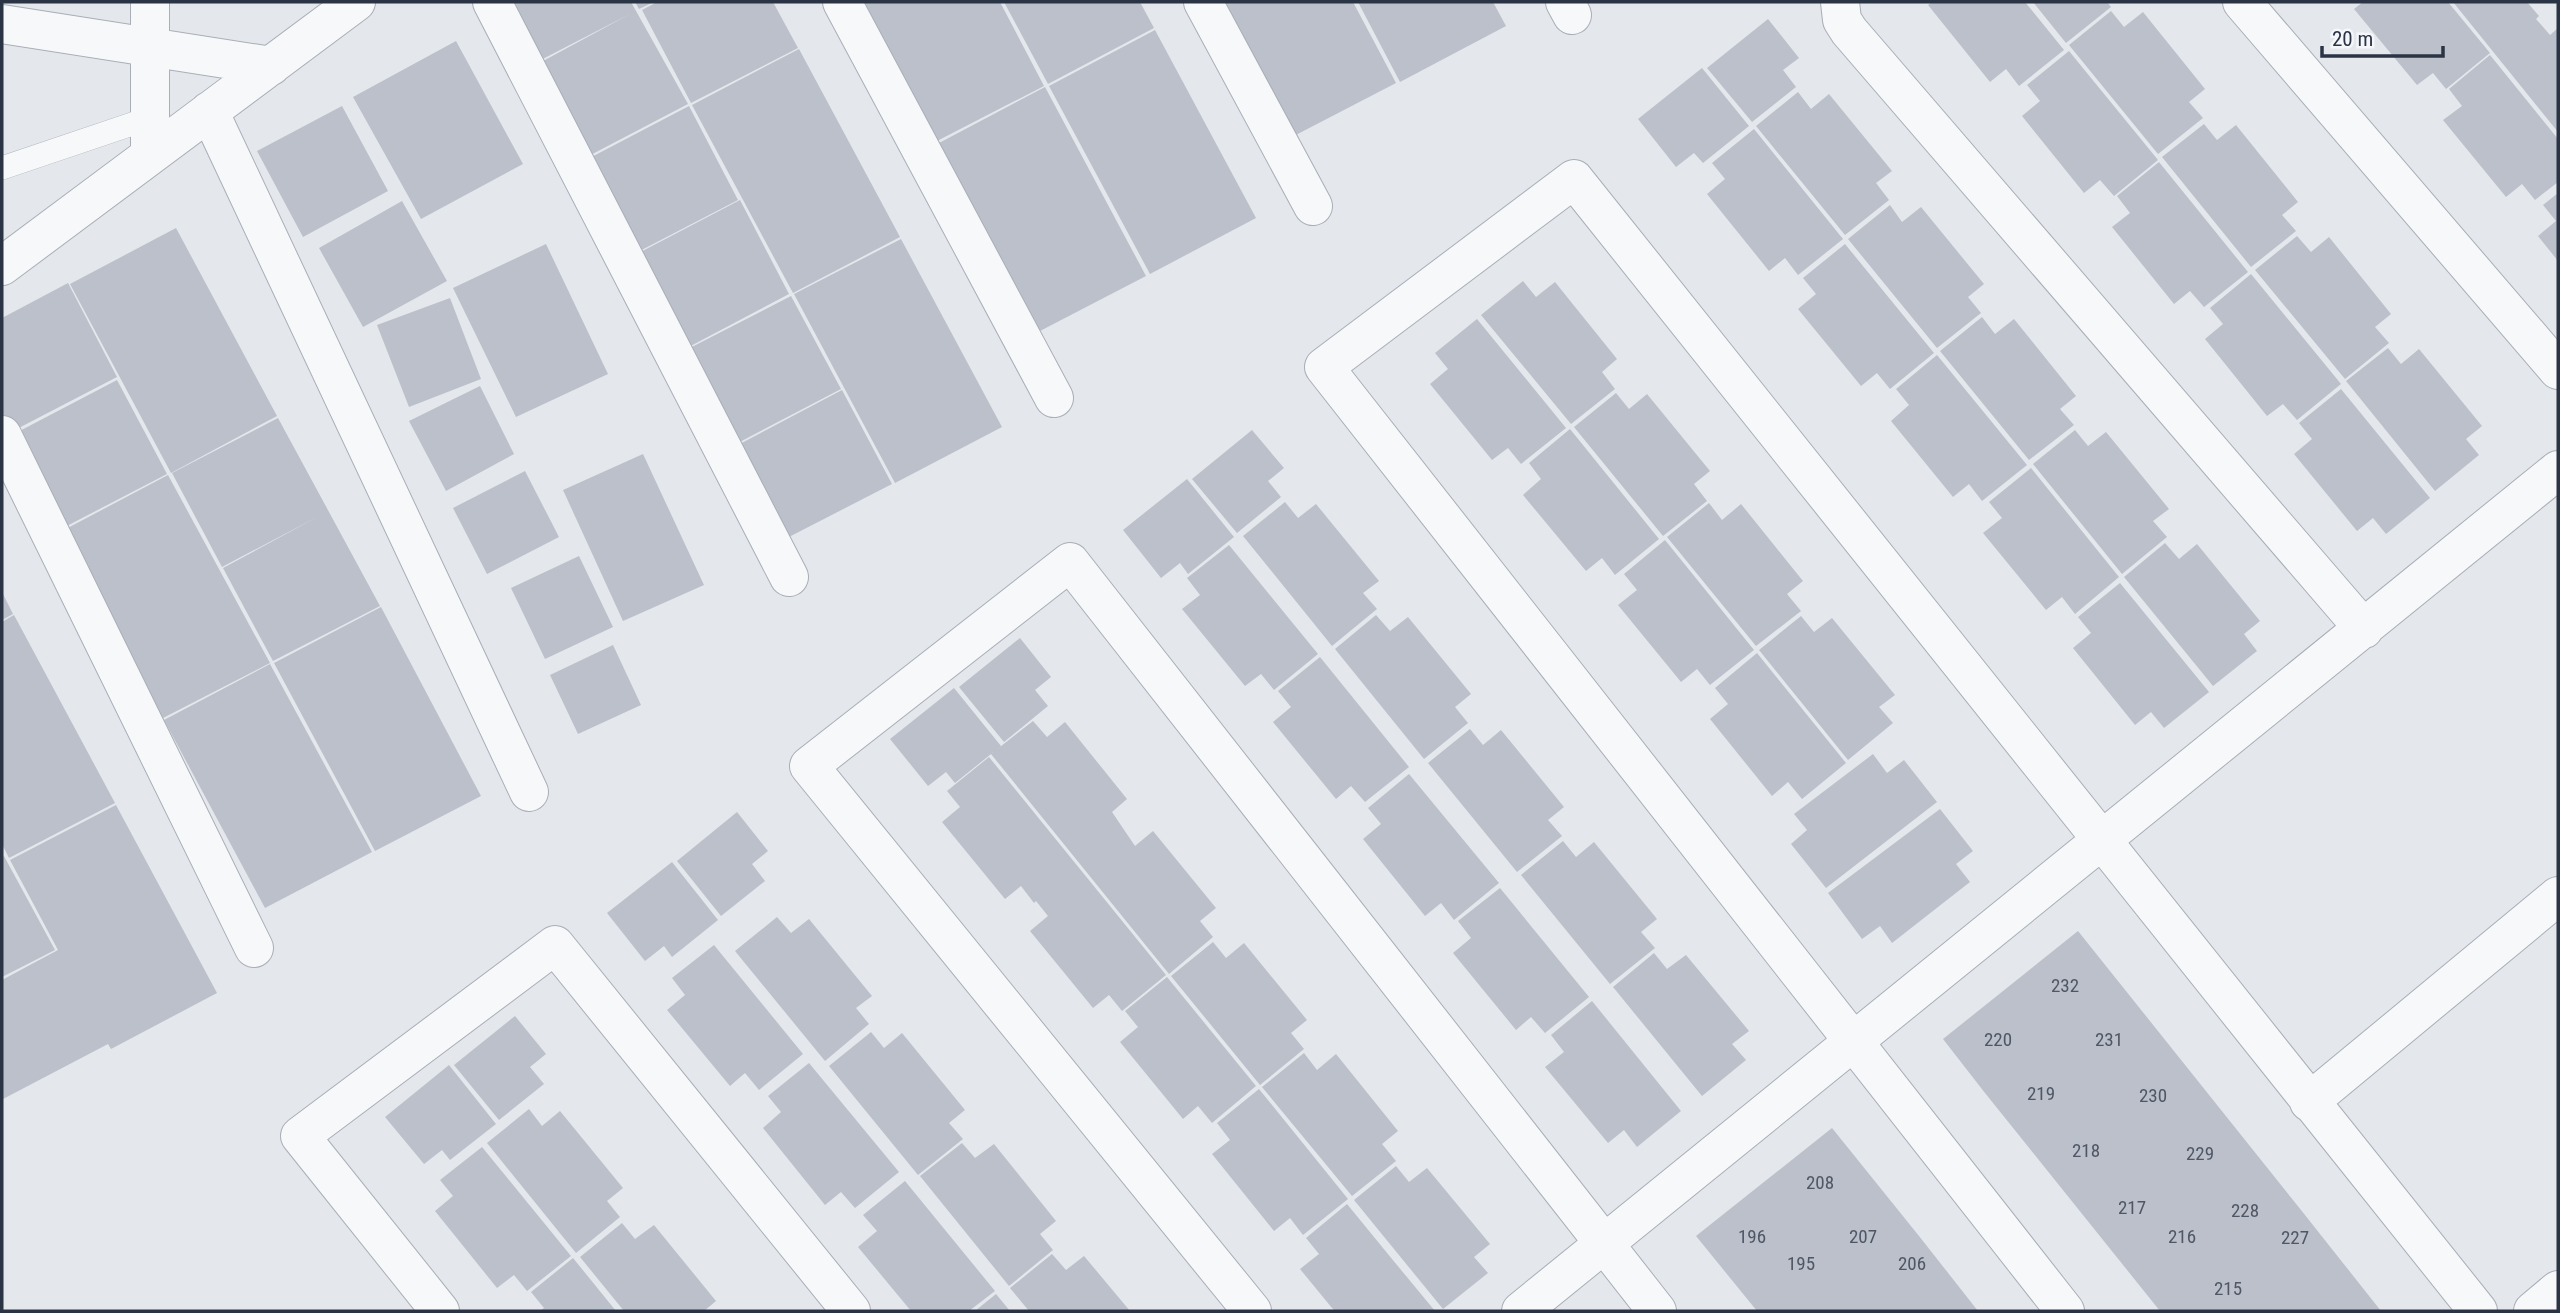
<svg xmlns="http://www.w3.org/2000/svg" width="2560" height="1313" font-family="'Roboto Condensed',sans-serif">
	<rect width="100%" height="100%" fill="#e4e7ec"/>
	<path fill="#bbc0ca" d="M495,2H631L688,104L581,160L532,67L630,14L529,66Z
		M635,2H654L639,9Z
		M657,2H773L798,48L691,103L642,10Z
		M862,2H1000L1044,86L937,141Z
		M1004,2H1140L1154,28L1048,84Z
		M1216,2H1353L1396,83L1290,138Z
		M1358,2H1493L1506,26L1400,82Z
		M1932,2H2025L2064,50L2019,86L2006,69L1990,82L1928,5Z
		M2033,2H2107L2111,7L2066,43Z
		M2363,2H2448L2490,53L2446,89L2433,73L2417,85L2354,9Z
		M2453,2H2527L2539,16L2536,19L2550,35L2558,28V132Z
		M2111,11L2124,27L2143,12L2205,89L2189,102L2203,118L2158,154L2069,45Z
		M1768,19L1799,58L1783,70L1796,87L1752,122L1707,68Z
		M1155,30L1256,218L1150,274L1049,86Z
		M456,41L523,164L421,219L353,97Z
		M799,49L900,237L793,293L692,105Z
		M2069,51L2158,160L2114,196L2100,180L2084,193L2022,116L2040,101L2027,85Z
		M2490,55L2558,139V182L2535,200L2522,184L2506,197L2443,120L2462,106L2449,89Z
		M1702,68L1749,126L1703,163L1694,153L1676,167L1638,119Z
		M1045,87L1146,276L1040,331L939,143Z
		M1798,92L1811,109L1829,94L1892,171L1876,183L1889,200L1845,235L1756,126Z
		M342,106L388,191L303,237L257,151Z
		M689,106L738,200L632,255L582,162Z
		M2204,124L2217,140L2236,125L2298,202L2282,215L2296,231L2251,267L2162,157Z
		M1754,129L1843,239L1798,275L1785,258L1769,271L1707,194L1725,179L1712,163Z
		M2159,162L2248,272L2204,307L2190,291L2174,304L2112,227L2130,213L2117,196Z
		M2558,193V261L2538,236L2556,221L2543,205Z
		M740,200L789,294L683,350L633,256Z
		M402,201L447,281L363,327L319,248Z
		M1890,205L1902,222L1921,207L1984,284L1968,297L1981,313L1937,348L1848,239Z
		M176,228L277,416L171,473L70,284Z
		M2297,236L2311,252L2329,237L2391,314L2375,327L2389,343L2345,379L2255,270Z
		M901,239L1002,427L895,483L794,294Z
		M546,244L608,374L516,417L453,288Z
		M1845,244L1934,353L1890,389L1877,373L1861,386L1798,309L1816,294L1803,278Z
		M2251,274L2341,384L2297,420L2283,404L2267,416L2205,339L2223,324L2210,308Z
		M1523,281L1536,297L1555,282L1617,359L1602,372L1615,389L1571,424L1481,315Z
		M68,283L117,377L11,432L2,415V318Z
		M791,296L841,389L734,445L684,351Z
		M450,298L481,379L409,407L377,325Z
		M1982,317L1995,334L2014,319L2076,396L2060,409L2074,425L2029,460L1940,351Z
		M1477,319L1566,428L1521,464L1508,448L1492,460L1430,384L1448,369L1435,353Z
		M2388,348L2401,364L2419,349L2482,426L2466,439L2479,455L2435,491L2346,381Z
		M1937,355L2027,465L1982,501L1969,484L1953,497L1891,421L1909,405L1896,389Z
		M117,380L167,474L61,529L12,435Z
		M480,386L514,454L446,491L409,421Z
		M2341,389L2430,498L2386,534L2373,518L2357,531L2294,454L2312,439L2299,423Z
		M842,390L892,484L785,539L736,446Z
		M1616,393L1629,409L1647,394L1710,471L1694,484L1707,501L1663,536L1574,427Z
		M278,418L380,606L273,661L223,568L319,516L222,567L172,473Z
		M1570,429L1659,539L1615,575L1602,558L1586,571L1523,495L1541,479L1529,463Z
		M1252,430L1284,468L1268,481L1281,497L1237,533L1192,479Z
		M2075,430L2088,446L2106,432L2169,509L2153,521L2167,537L2122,574L2033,464Z
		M643,454L704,585L623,621L563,490Z
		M2031,468L2119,577L2075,614L2062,597L2046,610L1983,533L2002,518L1989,502Z
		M525,471L559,537L487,574L453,508Z
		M168,475L270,663L163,718L62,531Z
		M1187,479L1234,537L1188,574L1180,563L1161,578L1123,530Z
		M1285,502L1298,518L1316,504L1379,581L1363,593L1377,609L1332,646L1243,536Z
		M1709,503L1722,520L1741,504L1803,581L1787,594L1801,611L1756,646L1667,537Z
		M1665,540L1754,650L1710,685L1697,669L1681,682L1618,605L1637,590L1624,574Z
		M2165,543L2179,559L2197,544L2260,621L2244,634L2257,651L2213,686L2124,577Z
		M1229,545L1318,654L1274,690L1261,674L1245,686L1182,609L1200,595L1187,578Z
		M579,556L613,627L545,659L511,588Z
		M2120,583L2209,692L2164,728L2151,712L2135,725L2073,648L2091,633L2078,617Z
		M2,592L13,614L2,620Z
		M381,607L481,796L375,851L274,663Z
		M14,615L115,803L9,858L2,844V622Z
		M1376,615L1390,631L1408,617L1471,694L1455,707L1468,723L1424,759L1335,649Z
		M1801,616L1814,632L1832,618L1895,695L1879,707L1893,723L1848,760L1759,650Z
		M1020,638L1051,677L1035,690L1048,706L1004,742L959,687Z
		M613,645L641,705L578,734L550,675Z
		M1757,653L1846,763L1802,799L1788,782L1772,796L1710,719L1728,704L1715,688Z
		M1320,657L1409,767L1365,802L1351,786L1336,799L1273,722L1291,707L1278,691Z
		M270,664L372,852L265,908L164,720Z
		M954,688L1001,746L955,783L946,772L928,786L890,739Z
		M1033,721L1047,737L1065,722L1127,799L1112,812L1135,846L1153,831L1216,908L1200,921L1213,937L1169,974L991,754Z
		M1470,729L1483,745L1501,730L1564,807L1548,820L1562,836L1517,872L1428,763Z
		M1873,754L1887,773L1904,760L1937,802L1826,888L1791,844L1807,830L1794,814Z
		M989,757L1166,975L1122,1011L1109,995L1093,1008L1030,931L1048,916L1036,901L1034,903L1021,886L1005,899L942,822L960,807L947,791Z
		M1409,774L1499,883L1454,920L1441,903L1425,916L1363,839L1381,824L1368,808Z
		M116,805L217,993L111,1049L108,1044L3,1099L2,980L58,950L10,860Z
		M1940,809L1973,851L1956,864L1970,882L1892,943L1880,926L1862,939L1828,893Z
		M737,812L768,851L752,864L765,881L721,916L677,861Z
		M1563,841L1576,857L1594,842L1657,919L1641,932L1655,948L1610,984L1521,875Z
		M4,856L55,950L2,977V857Z
		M672,862L718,920L672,957L664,946L645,961L607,913Z
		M1500,888L1589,997L1545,1033L1531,1017L1516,1030L1453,953L1471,938L1458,921Z
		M777,917L791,933L809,919L872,996L856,1008L869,1024L825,1061L735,951Z
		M2078,931L2301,1210L2381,1311H2160L1985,1093L1943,1039Z
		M1213,942L1226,958L1244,943L1307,1020L1291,1033L1304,1049L1260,1085L1171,976Z
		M714,945L803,1054L759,1090L745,1073L730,1086L667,1010L685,995L672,978Z
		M1654,953L1667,969L1686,955L1749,1031L1732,1044L1746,1060L1702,1096L1613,987Z
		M1167,977L1256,1086L1212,1123L1198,1106L1183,1119L1120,1042L1138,1027L1125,1011Z
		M1592,1001L1681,1111L1637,1147L1624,1130L1608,1143L1545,1067L1564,1052L1551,1035Z
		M515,1016L546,1054L530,1067L544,1084L499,1120L454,1065Z
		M871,1032L884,1048L902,1033L965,1110L949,1123L963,1139L918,1175L829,1066Z
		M1304,1053L1317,1070L1336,1054L1398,1131L1382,1144L1396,1161L1352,1196L1262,1087Z
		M809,1063L899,1172L855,1208L841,1192L825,1205L763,1128L781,1112L768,1096Z
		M449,1065L496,1124L450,1160L442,1150L424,1164L385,1117Z
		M1259,1089L1348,1199L1303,1235L1290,1218L1274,1231L1212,1154L1230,1140L1217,1123Z
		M529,1109L542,1126L560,1111L623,1188L607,1201L620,1217L576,1253L487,1143Z
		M1832,1128L1919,1236L1978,1311H1757L1696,1236Z
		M962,1143L975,1158L994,1144L1056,1221L1040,1234L1053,1250L1009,1286L920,1176Z
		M482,1147L571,1256L527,1291L514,1275L497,1288L435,1211L453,1196L440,1180Z
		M1396,1166L1409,1182L1427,1168L1490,1244L1474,1257L1488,1273L1443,1309L1354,1200Z
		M905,1181L995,1291L969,1311H911L858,1247L877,1231L863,1215Z
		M1347,1204L1392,1259L1435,1311H1335L1332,1308L1300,1269L1319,1254L1306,1238Z
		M622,1223L635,1239L654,1225L716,1301L704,1311H624L580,1257Z
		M1052,1254L1066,1270L1084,1256L1130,1311H1029L1010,1288Z
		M573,1258L616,1311H540L544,1308L531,1292Z
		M996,1294L1010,1311H975Z"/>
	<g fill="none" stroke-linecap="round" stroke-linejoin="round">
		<defs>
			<path id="service" d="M2,168L150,118"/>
			<path id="minor" d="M150,2V155
				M492,2L789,577
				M842,2L1054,398
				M1203,2L1313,206
				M1565,2L1572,15
				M1840,2L1842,20L1849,31L2364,629
				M2242,2L2558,370
				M2,24L271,66
				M209,111L529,792
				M2,266L356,2
				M2,435L254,948
				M2309,1102L2558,896
				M440,1311L300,1136L555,945L851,1311
				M1252,1311L809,766L1070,562L1657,1311
				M1521,1311L2558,470
				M2065,1311L1324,367L1574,179L2478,1311
				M2533,1311L2558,1290"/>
		</defs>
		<use href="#service" stroke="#a9aeb7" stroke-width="24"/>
		<use href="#minor" stroke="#a9aeb7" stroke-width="40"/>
		<use href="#service" stroke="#f7f8fa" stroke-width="23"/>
		<use href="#minor" stroke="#f7f8fa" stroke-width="38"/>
	</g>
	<g text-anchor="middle" stroke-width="5" stroke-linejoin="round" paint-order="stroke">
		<g font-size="19" fill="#4f5766">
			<text x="2065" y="992">232</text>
			<text x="1998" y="1046">220</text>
			<text x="2109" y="1046">231</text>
			<text x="2041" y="1100">219</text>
			<text x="2153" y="1102">230</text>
			<text x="2086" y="1157">218</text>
			<text x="2200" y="1160">229</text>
			<text x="1820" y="1189">208</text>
			<text x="2132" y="1214">217</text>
			<text x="2245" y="1217">228</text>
			<text x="1752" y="1243">196</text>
			<text x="1863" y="1243">207</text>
			<text x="2182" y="1243">216</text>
			<text x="2295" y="1244">227</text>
			<text x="1801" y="1270">195</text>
			<text x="1912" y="1270">206</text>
			<text x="2228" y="1295">215</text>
		</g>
	</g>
	<rect width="2560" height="1313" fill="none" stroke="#2b3445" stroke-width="7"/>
	<path d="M2322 46v10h121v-10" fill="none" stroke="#2b3445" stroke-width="3.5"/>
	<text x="2332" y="46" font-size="21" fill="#2b3445" stroke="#f4f6f9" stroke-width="5" paint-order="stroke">20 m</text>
</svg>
